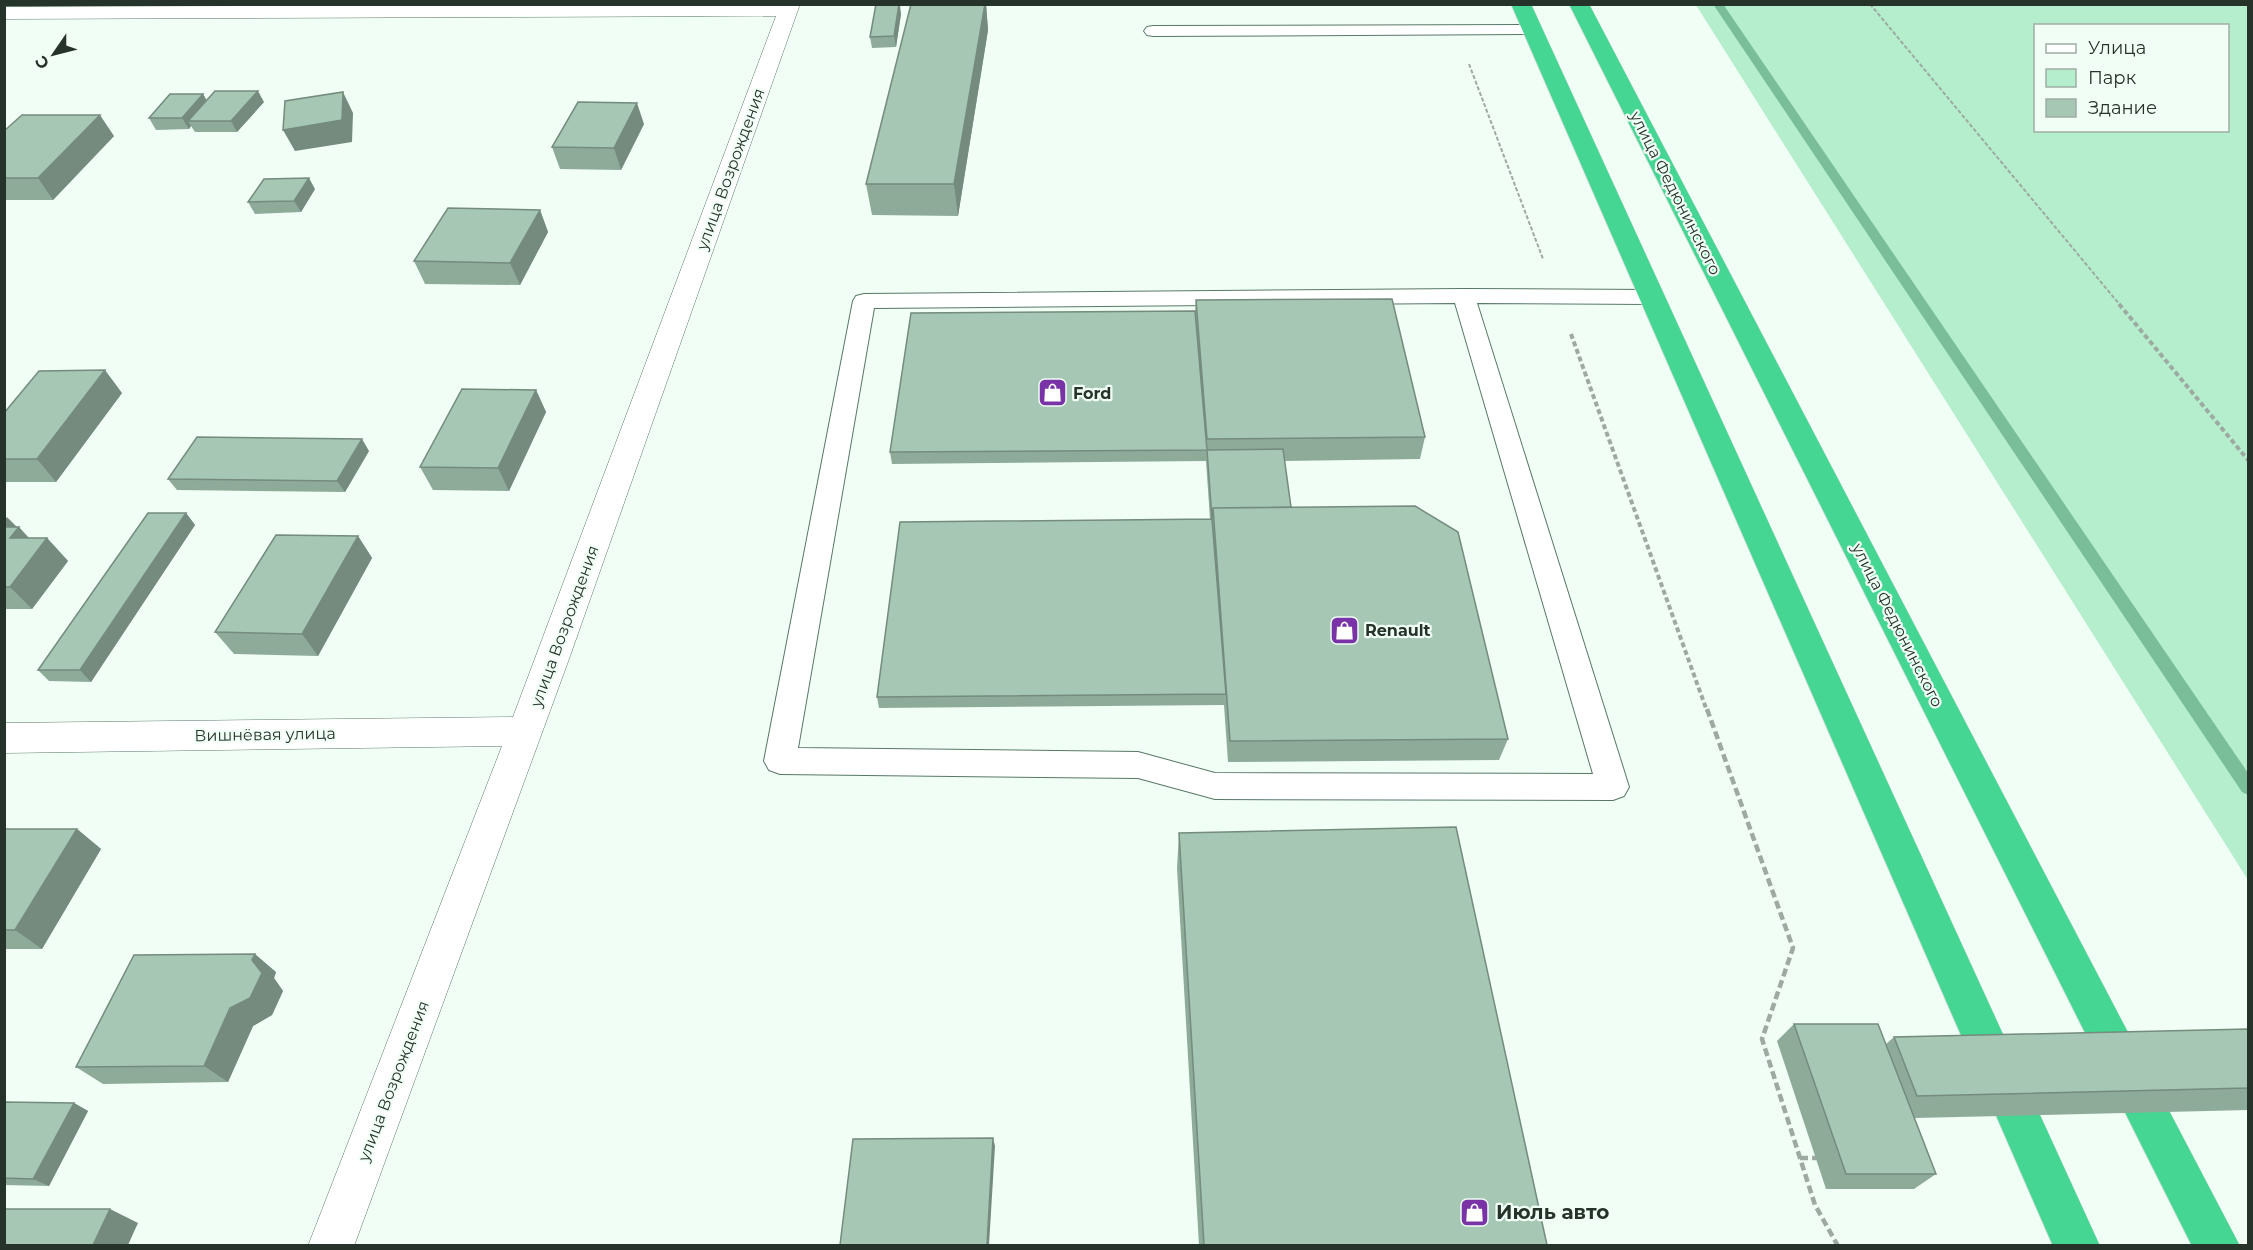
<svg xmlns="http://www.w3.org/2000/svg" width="2253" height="1250" font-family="Montserrat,sans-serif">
	<rect width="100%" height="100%" fill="#f0fef5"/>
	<path fill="#b5eecd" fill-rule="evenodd" d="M1696,5H2248V880ZM2036,26H2228V130H2036Z"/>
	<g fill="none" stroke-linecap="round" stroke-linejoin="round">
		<path fill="#79be98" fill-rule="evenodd" d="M1713,4H1723L2248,773V795L2242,792Z"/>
		<defs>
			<path id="lane" d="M1532,25L1538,26L1541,30L1538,34L1153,36L1147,35L1144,31L1147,27L1153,26Z
				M1464,289L1651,290L1659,292L1662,297L1659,302L1651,304L1477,303L1629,787L1624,796L1613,800L1215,799L1138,778L780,774L769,770L764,761L853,301L856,296L864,294ZM1455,303L1593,774L1215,773L1138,752L798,748L874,308Z"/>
			<path id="street" d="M800,4L569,659L354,1246H308L502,746L4,753V723L513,717L776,16L4,19V7Z"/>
			<path id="highway" d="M1511,4H1531L2100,1246H2053Z
				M1569,4H1589L2240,1246H2192Z"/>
		</defs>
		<use href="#lane" stroke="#597866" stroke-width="2"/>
		<use href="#street" stroke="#597866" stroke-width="1"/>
		<use href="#highway" stroke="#d8dad9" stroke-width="1"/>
		<path stroke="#9daaa2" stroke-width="2" stroke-dasharray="4 2" stroke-linecap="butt" d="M1870,4L2120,305
			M1469,64L1543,259"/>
		<path stroke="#9daaa2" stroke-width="4" stroke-dasharray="5 3" stroke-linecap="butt" d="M2119,304L2248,460
			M1571,334L1707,711"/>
		<path stroke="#9daaa2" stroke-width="4.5" stroke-dasharray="8 4" stroke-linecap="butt" d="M1707,709L1793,948L1762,1039L1815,1205L1838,1246
			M1800,1158H1820"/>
		<use href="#lane" fill="#fff" fill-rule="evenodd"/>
		<use href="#street" fill="#fff" fill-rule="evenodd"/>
		<use href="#highway" fill="#44d692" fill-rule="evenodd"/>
	</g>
	<path fill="#8eab9a" d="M876,4H900L901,14L896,47L872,48L870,37Z
		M911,4H986L988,30L958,216L872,215L866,184Z
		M203,94L207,101L264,102L237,132H195L191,126L189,129L156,130L149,118Z
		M644,124L621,170L560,169L552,147Z
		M4,131L114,136L53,200H4Z
		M315,189L301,212L255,214L248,202Z
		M540,210L548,232L520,285L425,284L414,261Z
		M1196,300L1425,437L1420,459L1284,461L1291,507L1508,739L1499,760L1228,762L1224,705L879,708L877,697L1210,519L1206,461L892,464L890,452L1195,311Z
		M536,390L546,412L509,491L433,490L420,467Z
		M122,393L56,482H4V413Z
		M369,451L345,492L177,490L168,479Z
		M186,513L195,525L91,682L49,681L38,670Z
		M4,517L29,538H47L68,561L32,609H4Z
		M358,536L372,558L318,656L234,654L215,632Z
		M4,829H77L101,849L42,949H4Z
		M1179,833L1547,1245H1199L1177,868Z
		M276,972L274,978L283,991L272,1015L253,1026L228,1082L103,1084L76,1067Z
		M1794,1024L1886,1044L1894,1037L2248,1029V1110L1914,1118L1936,1174L1914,1189H1826L1777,1041Z
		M4,1102L74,1103L88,1111L49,1186L4,1185Z"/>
	<path fill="#748b7d" d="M899,4L901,14L896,47L894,36Z
		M985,4H986L988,30L958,216L954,184Z
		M258,91L264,102L237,132L231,121Z
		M343,92L353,113L352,142L295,151L283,130Z
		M203,94L209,105L188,121L191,126L189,129L182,118Z
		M637,103L644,124L621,170L614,148Z
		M100,115L114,136L53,200L38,178Z
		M309,178L315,189L301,212L294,201Z
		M540,210L548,232L520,285L510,263Z
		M105,370L122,393L56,482L37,459Z
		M536,390L546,412L509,491L498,468Z
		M362,439L369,451L345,492L337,481Z
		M186,513L195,525L91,682L80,670Z
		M7,517L18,528L19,527L39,549L47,538L68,561L32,609L10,587L4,532V521Z
		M358,536L372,558L318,656L302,634Z
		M77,829L101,849L42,949L15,930Z
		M255,954L276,972L274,978L283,991L272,1015L253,1026L228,1082L204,1066Z
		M74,1103L88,1111L49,1186L33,1179Z
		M993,1138L995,1146L989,1245H987Z
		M110,1209L138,1223L128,1245H93Z"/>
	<path fill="#a5c7b3" stroke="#748b7d" stroke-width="1.5" d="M876,4H899L894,36L870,37Z
		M911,4H985L954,184H866Z
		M215,91H258L231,121H188Z
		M343,92L342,120L283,130L285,101Z
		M170,94H203L182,118H149Z
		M578,102L637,103L614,148L552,147Z
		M22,115H100L38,178H4V131Z
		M309,178L294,201L248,202L264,179Z
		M448,208L540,210L510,263L414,261Z
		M1392,299L1425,437L1207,439L1196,300Z
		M1195,311L1207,450L890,452L911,313Z
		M105,370L37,459H4V413L39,371Z
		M462,389L536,390L498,468L420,467Z
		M197,437L362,439L337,481L168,479Z
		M1283,449L1291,507L1213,508L1212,519L1207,450Z
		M1415,506L1458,532L1508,739L1230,741L1213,508Z
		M148,513H186L80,670H38Z
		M1212,519L1226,694L877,697L900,522Z
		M4,527H19L10,538H47L10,587H4Z
		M276,535L358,536L302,634L215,632Z
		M1456,827L1547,1245H1204L1179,833Z
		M4,829H77L15,930H4Z
		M255,954L252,960L262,973L250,998L230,1008L204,1066L76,1067L134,955Z
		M1794,1024H1878L1936,1174H1846Z
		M2248,1029V1088L1917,1096L1894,1037Z
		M4,1102L74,1103L33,1179L4,1178Z
		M993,1138L987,1245H840L853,1139Z
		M4,1209H110L93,1245H4Z"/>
	<defs>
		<symbol id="shop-square" viewBox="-11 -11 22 22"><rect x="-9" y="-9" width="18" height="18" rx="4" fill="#7933a7" stroke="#f0fef5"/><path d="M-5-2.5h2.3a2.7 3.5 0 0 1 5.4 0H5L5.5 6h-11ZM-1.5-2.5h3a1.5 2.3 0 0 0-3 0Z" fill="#fff"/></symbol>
	</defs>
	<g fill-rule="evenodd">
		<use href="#shop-square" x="1036" y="376" width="33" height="33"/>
		<use href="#shop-square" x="1328" y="614" width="33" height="33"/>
		<use href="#shop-square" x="1458" y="1196" width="33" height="33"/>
	</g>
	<g text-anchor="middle" stroke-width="4.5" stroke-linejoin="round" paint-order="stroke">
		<g font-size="16" fill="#26332b" stroke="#f0fef5">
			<text transform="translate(730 169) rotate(-70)" y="6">улица Возрождения</text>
			<text transform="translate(1676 193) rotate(63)" y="6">улица Федюнинского</text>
			<text transform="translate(1898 625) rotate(63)" y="6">улица Федюнинского</text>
			<text transform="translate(564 626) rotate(-70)" y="6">улица Возрождения</text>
			<text transform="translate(265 734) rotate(-1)" y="6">Вишнёвая улица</text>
			<text transform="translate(393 1081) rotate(-69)" y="6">улица Возрождения</text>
		</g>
		<g font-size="16" font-weight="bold" fill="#26332b" stroke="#f0fef5" text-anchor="start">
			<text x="1073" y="399">Ford</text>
			<text x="1365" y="636">Renault</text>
		</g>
		<g font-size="20" font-weight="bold" fill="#26332b" stroke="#f0fef5" text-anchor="start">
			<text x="1496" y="1219">Июль авто</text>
		</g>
	</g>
	<rect width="2253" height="1250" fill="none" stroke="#26332b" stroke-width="12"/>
	<rect x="2034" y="24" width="195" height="108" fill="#f0fef5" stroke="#9fada4" stroke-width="1.5"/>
	<rect x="2046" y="44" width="30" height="9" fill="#ffffff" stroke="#9fada4" stroke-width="1.5"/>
	<text x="2088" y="54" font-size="18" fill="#26332b">Улица</text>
	<rect x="2046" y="69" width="30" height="18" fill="#b5eecd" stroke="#9fada4" stroke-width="1.5"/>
	<text x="2088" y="84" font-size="18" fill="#26332b">Парк</text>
	<rect x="2046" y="99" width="30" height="18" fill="#a5c7b3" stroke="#9fada4" stroke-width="1.5"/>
	<text x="2088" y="114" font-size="18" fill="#26332b">Здание</text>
	<g transform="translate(54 54) rotate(235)" stroke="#f0fef5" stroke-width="4.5" paint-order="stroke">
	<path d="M0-4.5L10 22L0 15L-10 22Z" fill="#26332b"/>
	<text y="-9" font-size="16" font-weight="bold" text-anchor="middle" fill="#26332b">С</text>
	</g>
</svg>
